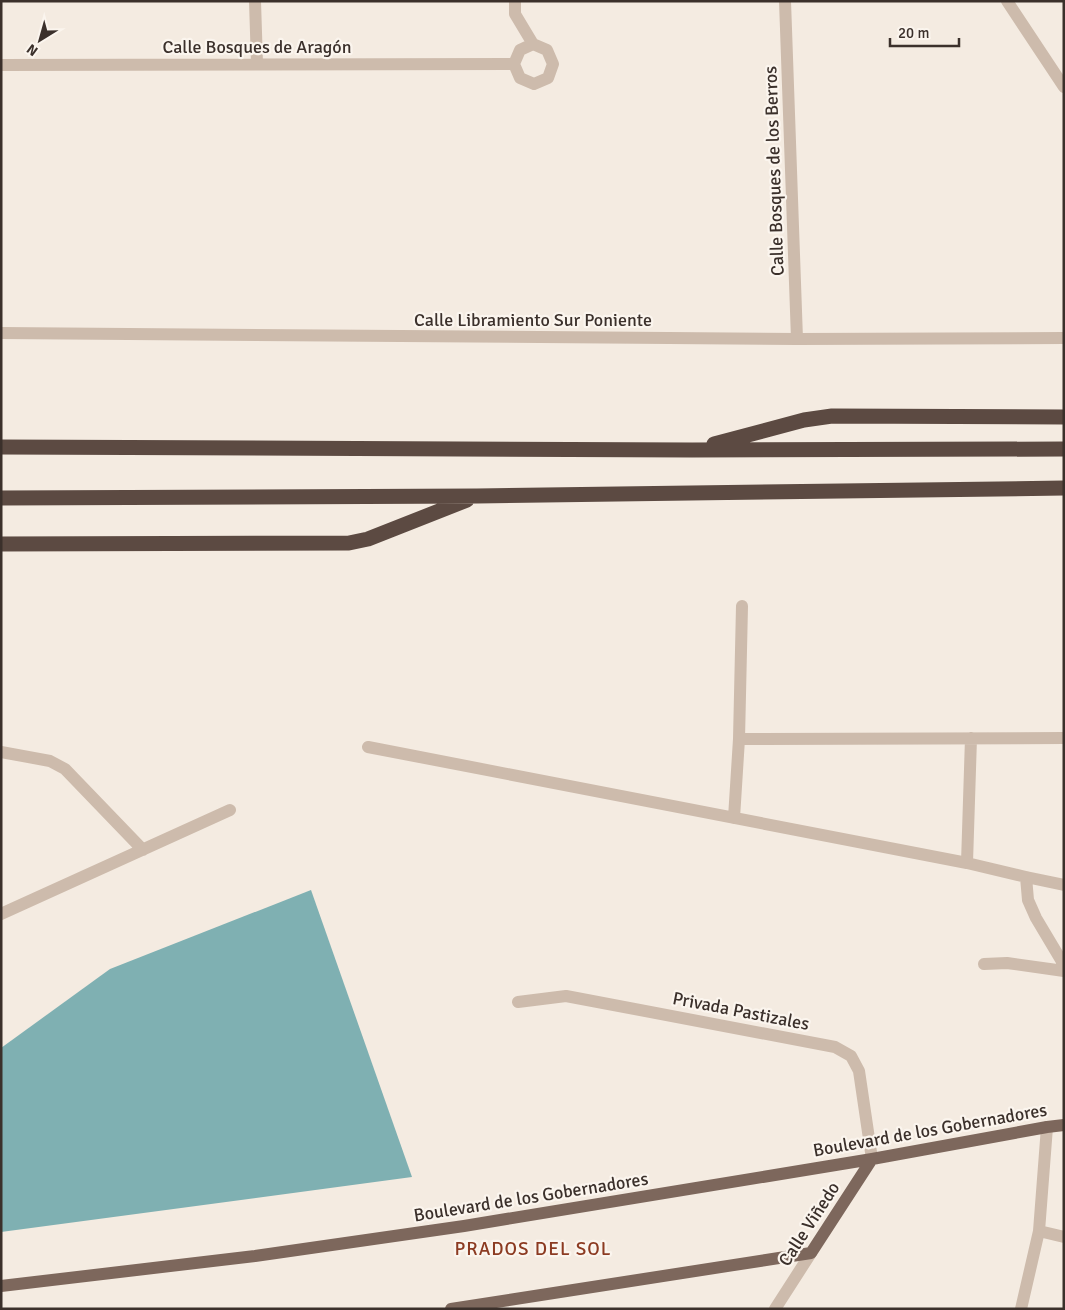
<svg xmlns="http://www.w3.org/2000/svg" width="1065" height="1310" font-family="Signika,sans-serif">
	<rect width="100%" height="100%" fill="#f4ebe1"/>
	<path fill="#7fb0b2" d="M311,890L412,1177L1,1232V1048L110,969Z"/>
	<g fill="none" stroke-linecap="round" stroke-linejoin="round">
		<path stroke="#cdbbac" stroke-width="12" d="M255,1L257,64
			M515,1V14L533,44
			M785,1L797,339
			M1007,1L1064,87
			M533,44L547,50L553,64L548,78L534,84L520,78L514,64L520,50Z
			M1,65L514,64
			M1,333L797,339L1064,338
			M739,739L1064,738
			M368,747L967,863L1026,877L1064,885
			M1,752L50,761L65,769L143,850
			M734,818L739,739L742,606
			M967,863L971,738
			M1026,877L1028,900L1036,918L1064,965
			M1,914L230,810
			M984,964L1007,963L1064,971
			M518,1002L566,996L835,1047L851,1056L859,1071L872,1159
			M1039,1231L1064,1237
			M775,1309L811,1253
			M1021,1309L1039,1231L1047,1127"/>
		<path stroke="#7d675c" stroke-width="12" d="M1,1286L255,1256L464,1226L872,1159L1047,1127L1064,1125
			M451,1309L811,1253L872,1159"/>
		<path stroke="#5c4a42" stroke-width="15" d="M714,444L804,420L832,416L1064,417
			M1,447L692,450L1064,449
			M1,498L477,496L1064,488
			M1,544L349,543L368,539L467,500"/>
	</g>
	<g text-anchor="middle" stroke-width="4.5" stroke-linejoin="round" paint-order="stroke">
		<g font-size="18" fill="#3b302b" stroke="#fbf5ee">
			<text x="257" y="53">Calle Bosques de Aragón</text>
			<text transform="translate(774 171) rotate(-92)" y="6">Calle Bosques de los Berros</text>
			<text x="533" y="326">Calle Libramiento Sur Poniente</text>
			<text transform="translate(741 1011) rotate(11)" y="6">Privada Pastizales</text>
			<text transform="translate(930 1130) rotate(-10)" y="6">Boulevard de los Gobernadores</text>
			<text transform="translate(531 1197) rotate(-9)" y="6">Boulevard de los Gobernadores</text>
			<text transform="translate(809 1224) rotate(-57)" y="6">Calle Viñedo</text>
		</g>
		<g font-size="19" letter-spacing="1" fill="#8c3b22" stroke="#fbf5ee">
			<text x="533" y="1255">PRADOS DEL SOL</text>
		</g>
	</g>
	<rect width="1065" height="1310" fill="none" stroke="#3b302b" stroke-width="5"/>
	<g transform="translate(40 40) rotate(217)" stroke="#fbf5ee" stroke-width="4" paint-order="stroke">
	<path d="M0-4L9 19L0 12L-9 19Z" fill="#3b302b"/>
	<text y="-8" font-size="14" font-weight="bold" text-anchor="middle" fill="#3b302b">N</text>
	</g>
	<path d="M890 38v8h69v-8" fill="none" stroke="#3b302b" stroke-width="2.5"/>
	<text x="898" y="38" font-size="15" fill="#3b302b" stroke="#fbf5ee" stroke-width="4" paint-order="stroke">20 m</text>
</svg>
